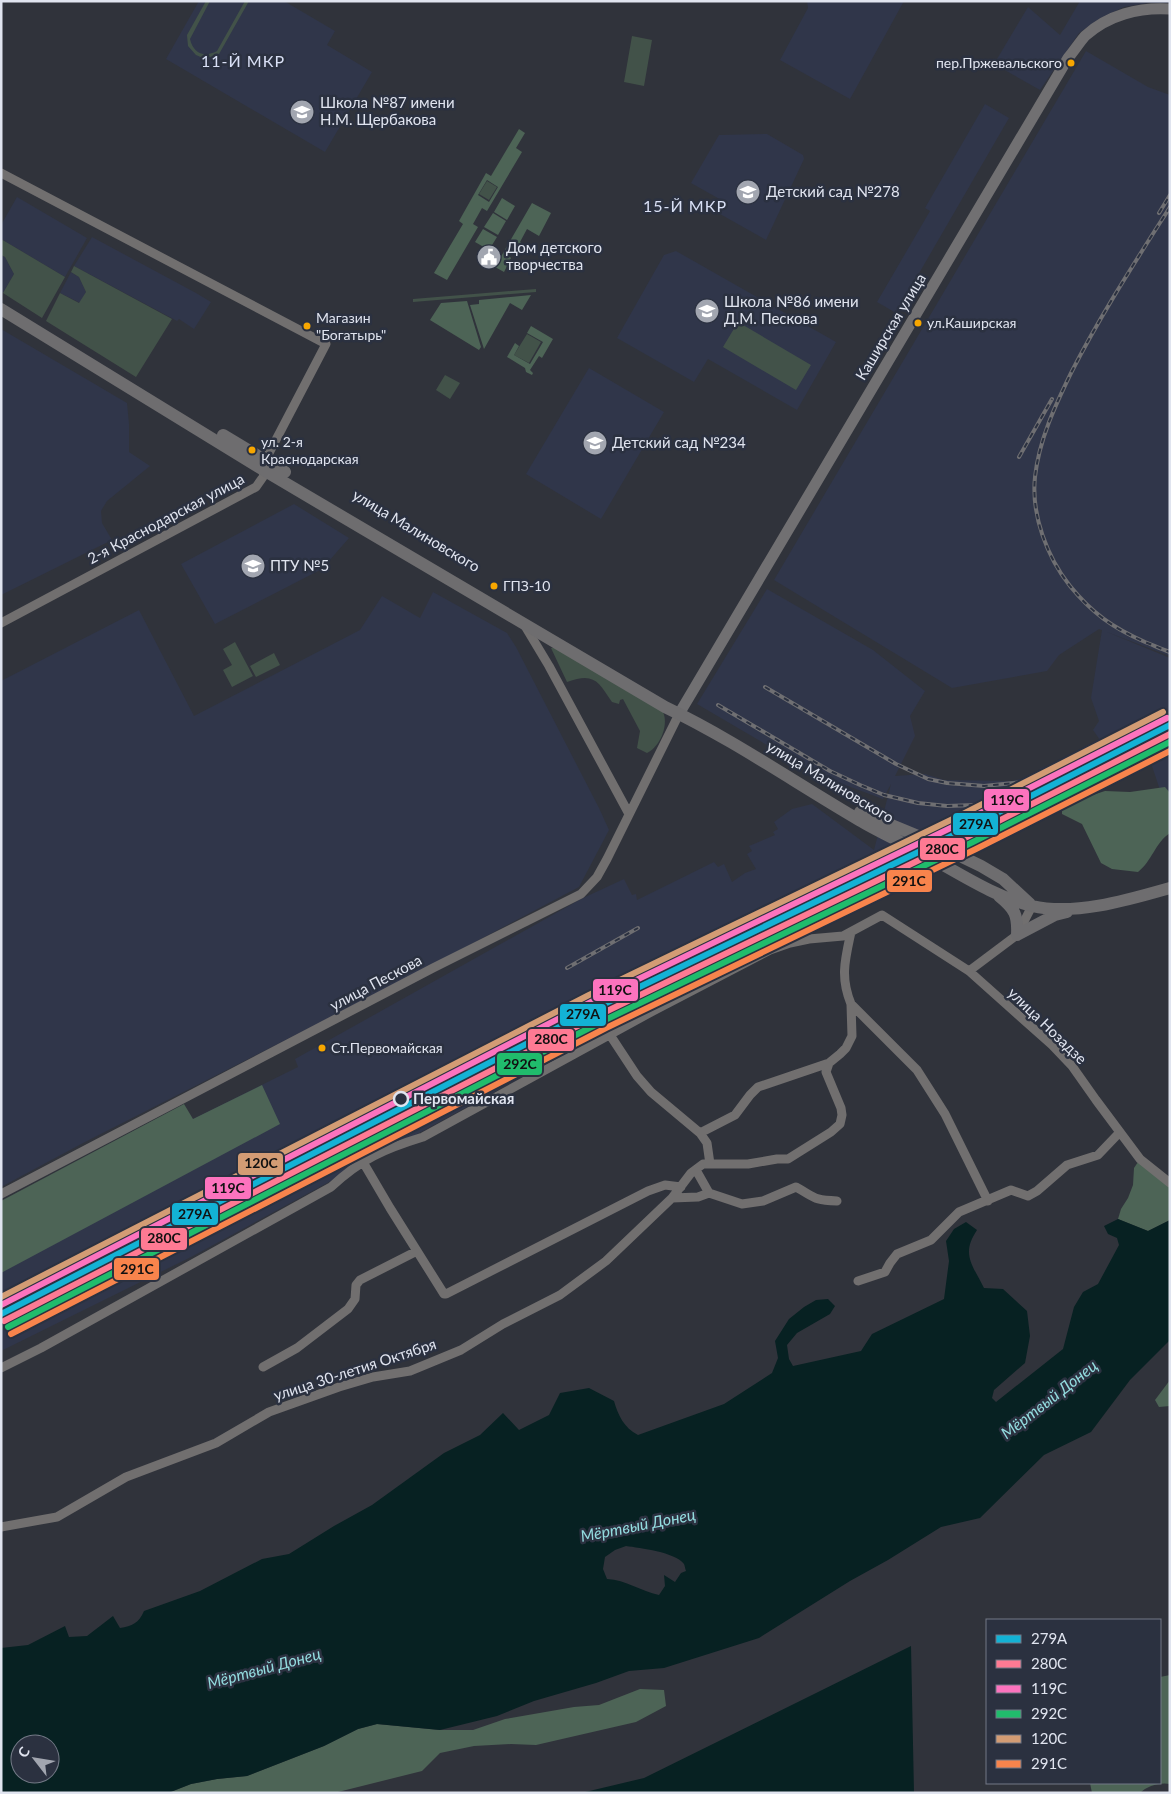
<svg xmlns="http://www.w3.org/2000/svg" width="1171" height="1794" font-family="Lato,sans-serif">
	<rect width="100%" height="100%" fill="#30333b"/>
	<path fill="#30364a" d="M199,1H284L335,31L327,45L372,72L325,152L166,59Z
		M807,1H904L850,99L780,60L808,8Z
		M1080,1H1170V3H1148L1124,7L1099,19L1079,33L1040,90L994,64L1028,7L1060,35Z
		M1086,51L1148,87L1170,95V656L1099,629L1059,655L1047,671L952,688L774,580Z
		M985,104L1009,118L896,313L877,302L930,211L925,208Z
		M767,134L803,155L804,159L766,240L720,214L723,201L691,183L719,135Z
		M17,197L87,238L65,277L1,239V225Z
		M92,237L196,293L211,302L194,329L179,319L177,321L74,266Z
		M676,251L836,342L797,410L708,359L694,382L617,338L664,255Z
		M1,255L5,257L14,274L3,293L1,291Z
		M71,272L79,277L86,292L80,303L60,293Z
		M1,329L127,403L129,424V452L150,466L107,501L101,511L102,523L112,540L1,595Z
		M589,368L664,412L601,519L526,474Z
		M294,504L349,538L322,569L215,624L181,564Z
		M767,589L873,650L925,691L910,716L915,736L895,776L925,774L944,780L1011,781L1041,775L1040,768L1073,761L1070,754L1090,747L1100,740L1093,730L1099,721L1091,698L1102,630L1170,658V750L1158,756L1170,752V797L1163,799L1150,760L1076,805L1026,826L831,923L717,975L601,1034L193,1256L1,1351V1202L193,1119L298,1067L295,1059L356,1025L581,899L624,879L632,895L636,894L637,900L714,862L718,867L724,864L732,882L745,873L756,869L747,854L752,851L749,846L775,835L773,832L778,829L774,822L792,809L812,804L874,850L891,784L883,799L818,775L697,704Z
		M433,592L507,633L516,647L599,808L609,830L579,887L392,986L85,1142L1,1187V681L139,610L194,716L360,630L382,596L420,618Z"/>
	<path fill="#425249" d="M206,1H210L190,39C193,53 204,58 217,51L245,1H249L219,54L216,56L203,58L196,55L188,46L187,35Z
		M632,36L652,40L644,86L624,82Z
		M487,181L497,187L489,200L479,194Z
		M1,239L65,277L42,318L3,293L14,274L5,257L1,255Z
		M74,266L172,319L136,377L46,321L60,293L79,303L86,292L79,277L71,272Z
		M536,289V292L413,302V299Z
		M738,322L811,365L796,390L723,347Z
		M527,334L541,342L529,363L514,355Z
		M445,375L460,383L450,399L436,390Z
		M235,642L253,676L232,687L223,670L232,665L223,649Z
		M557,647L663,712C669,725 660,747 647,753L637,748L640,731L623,699L620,700L619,704L612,702C598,681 594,672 567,682L551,648Z
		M274,653L280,665L256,677L250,666Z"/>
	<path fill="#4d6456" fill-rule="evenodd" d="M519,129L525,133L516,148L522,152L487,211L482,208L473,224L478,227L447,280L434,273L463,224L459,221L486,173L491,176ZM487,180L498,187L489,202L478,195Z
		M502,198L515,206L507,220L494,212Z
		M532,203L551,213L539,236L527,229L520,242L523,244L520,248L515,246L509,256L511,258L504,272L495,267Z
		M493,213L506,221L498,235L484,227Z
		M483,229L497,237L489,250L475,242Z
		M531,295L522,310L510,303L484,349L470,305L479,304V300Z
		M467,301L481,347L479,350L430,320L441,303Z
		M531,326L553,339L542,358L539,356L530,370L533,373L532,375L526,372L525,368L507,357L515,343L519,346L514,355L530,364L543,342L527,333Z
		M1165,787L1170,793V833C1155,843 1152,861 1138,872L1112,869L1101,863L1082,824L1062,814V805L1105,791L1130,792Z
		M262,1085L280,1124L1,1273V1201L184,1104L193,1119Z
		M1140,1159L1170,1183V1220L1148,1231L1118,1219L1121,1209L1128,1198L1133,1185L1134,1168Z
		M1170,1380V1406L1159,1407L1155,1400Z
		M1170,1675V1784C1160,1782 1147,1786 1140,1793H1092L1090,1783H1160V1677Z
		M640,1689L664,1690L666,1706L636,1722L536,1745L511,1744L474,1746L440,1753L422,1771L334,1793H168L191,1784L217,1779L247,1776L324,1746L358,1729L377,1724L440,1730H473L505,1719L574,1707L599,1705Z"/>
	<path fill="#072122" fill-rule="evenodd" d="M1118,1219L1148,1231L1170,1220V1340L1130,1380L1091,1432L1044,1455L980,1518L941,1527L888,1560L850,1581L759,1638L664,1668L629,1671L596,1683L534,1701L497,1716L440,1730L377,1724L358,1729L324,1746L247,1776L217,1779L191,1784L168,1793H1V1648L28,1645L65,1626L69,1637L87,1636L113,1616L120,1628C132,1626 139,1623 144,1611L200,1591L262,1559L289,1554L334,1526L372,1505L444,1453L480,1435L503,1413L519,1430L549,1415L560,1393L589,1388L614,1401C618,1415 624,1428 638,1435L724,1404L772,1373L778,1358L775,1341L789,1319L804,1307L816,1300L828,1299L835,1306L830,1314L797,1333L787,1345L789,1359L793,1366L861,1351L872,1334L944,1299L949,1261L946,1241L954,1229L966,1222L977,1230C961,1254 972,1264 984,1288L1003,1289L1027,1311L1030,1336L1025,1363L994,1390L992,1398L996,1402L1063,1349L1074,1307L1083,1292L1098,1284L1119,1245L1117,1238L1108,1234L1104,1226ZM626,1546C640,1548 675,1552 684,1564C685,1566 685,1569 686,1571L681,1573L675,1582L664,1575L665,1586L659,1595C641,1591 626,1580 607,1579L603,1569L605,1557L615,1550ZM20,1744H50V1774H20Z
		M911,1646L914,1793H581L644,1778Z"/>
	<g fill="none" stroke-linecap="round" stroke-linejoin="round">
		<path stroke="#716f6f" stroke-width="9" d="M1,173L326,344L268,455L263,477L256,487L1,623
			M525,626L549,666L629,814
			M851,932C845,960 840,977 851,1004L917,1070L945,1114L988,1201
			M969,971L1017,935L1032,906
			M610,1035L637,1076L651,1092L700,1133L707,1143L710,1164
			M700,1133L735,1115L750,1095L758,1087L829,1063L840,1054L846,1048L852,1036L851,1004
			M363,1162L390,1208L444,1294H446L648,1191L665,1185L681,1187
			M696,1170L709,1193
			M1,1194L433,968L581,894L597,877L607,859L679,714
			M672,1198L698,1197L709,1193L742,1204L763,1201L796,1187C816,1198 813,1200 837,1201
			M858,1281L885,1272L890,1263L897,1254L931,1240L959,1212L1011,1190L1028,1196L1037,1191L1067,1165L1098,1155L1120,1132
			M263,1367L297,1348L348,1309L355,1299L356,1285L360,1280L417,1251
			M1,1368L41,1348L331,1187C361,1159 384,1149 423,1137L653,1011L770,950L790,943L809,939L843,936L882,915L969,971L1052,1045L1072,1066L1096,1100L1140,1159L1170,1183
			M1,1527L57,1517L126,1477L216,1443L269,1412L339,1387L373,1377L410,1371L461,1350L503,1324L560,1295L606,1261L672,1198L691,1173L703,1164H748L777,1159H788L831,1132L840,1124L842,1115L841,1108L826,1072L829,1063"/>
		<path stroke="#717072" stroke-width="11" d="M679,714L1068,58C1074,51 1079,43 1085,36C1108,15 1139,7 1170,9"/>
		<path stroke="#6e6d6f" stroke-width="12" d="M1,309L265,471L665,707C732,739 794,782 859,820C881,833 906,844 929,857C962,875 995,897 1032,906C1075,916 1128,900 1170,888
			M223,435L285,472
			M860,812L923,838L981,866L1003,879L1030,904
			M999,896C1015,909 1018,915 1017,935
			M1017,935L1055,915L1067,912"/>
		<defs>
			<path id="rail" d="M1170,207C1135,262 1100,316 1071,373C1055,406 1039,440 1035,477C1031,515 1047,557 1070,586C1092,613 1113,628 1145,642C1153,645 1161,649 1170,652
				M1159,213L1170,195
				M1019,457L1052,399
				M765,687L896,764L928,779L947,783L984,786L1043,780L1049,777
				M718,705L830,771L860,785L884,795L918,803L947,806L975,805L1002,801L1035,789L1170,720
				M687,964L764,932L863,885
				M567,968L638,928
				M1,1304L440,1076L564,1017L677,969"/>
		</defs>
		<use href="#rail" stroke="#6f6f72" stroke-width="4"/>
		<use href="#rail" stroke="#2b3140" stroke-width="2" stroke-dasharray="5.5" stroke-linecap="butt"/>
		<defs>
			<path id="rail-1" d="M1,1314L596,1008L966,829L1170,725"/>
			<path id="rail-2" d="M4,1321L599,1015L969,836L1170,734"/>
			<path id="rail-3" d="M1,1305L593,1001L963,822L1167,718"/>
			<path id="rail-4" d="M8,1327L603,1021L973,842L1170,742"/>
			<path id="rail-5" d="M1,1297L589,995L959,816L1163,712"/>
			<path id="rail-6" d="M11,1334L606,1028L976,849L1170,751"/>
		</defs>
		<use href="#rail-1" stroke="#2b3140" stroke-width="10"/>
		<use href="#rail-2" stroke="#2b3140" stroke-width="10"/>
		<use href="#rail-3" stroke="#2b3140" stroke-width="10"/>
		<use href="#rail-4" stroke="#2b3140" stroke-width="10"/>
		<use href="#rail-5" stroke="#2b3140" stroke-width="10"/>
		<use href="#rail-6" stroke="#2b3140" stroke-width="10"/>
		<use href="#rail-1" stroke="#13b2d5" stroke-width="6"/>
		<use href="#rail-2" stroke="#fe7a93" stroke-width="6"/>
		<use href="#rail-3" stroke="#fc73be" stroke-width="6"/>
		<use href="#rail-4" stroke="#20bc6c" stroke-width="6"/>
		<use href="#rail-5" stroke="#d39c74" stroke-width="6"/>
		<use href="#rail-6" stroke="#f8844c" stroke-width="6"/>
	</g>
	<defs>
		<symbol id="school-disc" viewBox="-11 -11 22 22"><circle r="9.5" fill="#a2a6b0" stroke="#2b3140"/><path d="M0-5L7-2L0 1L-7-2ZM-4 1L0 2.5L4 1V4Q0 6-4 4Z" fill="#fff"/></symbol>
		<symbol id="civic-disc" viewBox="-11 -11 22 22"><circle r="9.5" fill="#a2a6b0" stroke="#2b3140"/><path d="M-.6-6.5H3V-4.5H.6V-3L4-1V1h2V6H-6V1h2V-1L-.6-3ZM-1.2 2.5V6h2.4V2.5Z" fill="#fff"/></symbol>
		<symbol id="university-disc" viewBox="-11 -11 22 22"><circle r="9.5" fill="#a2a6b0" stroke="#2b3140"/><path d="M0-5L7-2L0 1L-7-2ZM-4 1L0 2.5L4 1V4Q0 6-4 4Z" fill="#fff"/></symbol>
	</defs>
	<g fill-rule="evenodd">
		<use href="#school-disc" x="288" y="98" width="28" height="28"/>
		<use href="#school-disc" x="734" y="178" width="28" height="28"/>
		<use href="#civic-disc" x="475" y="243" width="28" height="28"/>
		<use href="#school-disc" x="693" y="297" width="28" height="28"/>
		<use href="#school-disc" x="581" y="429" width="28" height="28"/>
		<use href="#university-disc" x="239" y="552" width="28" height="28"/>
	</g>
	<g fill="#f7a600" stroke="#2b3140" stroke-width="2">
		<circle cx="1071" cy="63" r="4.5"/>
		<circle cx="918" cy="323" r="4.5"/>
		<circle cx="307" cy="326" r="4.5"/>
		<circle cx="252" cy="450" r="4.5"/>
		<circle cx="494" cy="586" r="4.5"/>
		<circle cx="322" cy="1048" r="4.5"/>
	</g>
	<circle fill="#2b3140" stroke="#e0e4ef" stroke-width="2.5" cx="401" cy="1099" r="7"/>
	<g text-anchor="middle" stroke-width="5" stroke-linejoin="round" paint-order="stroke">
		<g font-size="14" fill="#e0e4ef" stroke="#2b3140" text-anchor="start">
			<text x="1062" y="68" text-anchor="end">пер.Пржевальского</text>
			<text x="316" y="323">Магазин<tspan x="316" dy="17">"Богатырь"</tspan></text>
			<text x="927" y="328">ул.Каширская</text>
			<text x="261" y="447">ул. 2-я<tspan x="261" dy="17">Краснодарская</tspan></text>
			<text x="503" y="591">ГПЗ-10</text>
			<text x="331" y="1053">Ст.Первомайская</text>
		</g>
		<g font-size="15" fill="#e0e4ef" stroke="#2b3140" text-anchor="start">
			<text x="320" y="108">Школа №87 имени<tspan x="320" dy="17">Н.М. Щербакова</tspan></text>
			<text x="766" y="197">Детский сад №278</text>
			<text x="506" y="253">Дом детского<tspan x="506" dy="17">творчества</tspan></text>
			<text x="724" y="307">Школа №86 имени<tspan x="724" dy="17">Д.М. Пескова</tspan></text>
			<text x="612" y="448">Детский сад №234</text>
			<text x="270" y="571">ПТУ №5</text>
		</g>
		<g font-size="15" fill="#e0e4ef" stroke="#2b3140">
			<text transform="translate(891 327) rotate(-59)" y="5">Каширская улица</text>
			<text transform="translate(166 519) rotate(-28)" y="5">2-я Краснодарская улица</text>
			<text transform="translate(416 531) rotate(31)" y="5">улица Малиновского</text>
			<text transform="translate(830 782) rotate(31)" y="5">улица Малиновского</text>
			<text transform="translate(376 983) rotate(-28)" y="5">улица Пескова</text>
			<text transform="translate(1047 1026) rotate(44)" y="5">улица Нозадзе</text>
			<text transform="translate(355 1370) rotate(-18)" y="5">улица 30-летия Октября</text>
		</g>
		<g font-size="15" font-weight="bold" fill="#e0e4ef" stroke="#2b3140" text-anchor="start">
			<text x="413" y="1104">Первомайская</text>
		</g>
		<g font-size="16" letter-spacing="1" fill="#d9e0f5" stroke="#2b3140">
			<text x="243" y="67">11-Й МКР</text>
			<text x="685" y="212">15-Й МКР</text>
		</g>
		<g font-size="16" font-style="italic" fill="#93dcdf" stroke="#2b3140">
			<text transform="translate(1049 1399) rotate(-38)" y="6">Мёртвый Донец</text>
			<text transform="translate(638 1525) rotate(-11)" y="6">Мёртвый Донец</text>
			<text transform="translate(264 1668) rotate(-15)" y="6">Мёртвый Донец</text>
		</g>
	</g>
	<g stroke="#2b3140" stroke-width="2">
		<rect x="983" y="788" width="47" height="24" rx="5" fill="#fc73be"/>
		<rect x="952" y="812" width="47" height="24" rx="5" fill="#13b2d5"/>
		<rect x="919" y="837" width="47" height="24" rx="5" fill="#fe7a93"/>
		<rect x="886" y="869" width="47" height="24" rx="5" fill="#f8844c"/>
		<rect x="592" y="978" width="47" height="24" rx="5" fill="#fc73be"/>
		<rect x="559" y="1003" width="48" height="24" rx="5" fill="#13b2d5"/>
		<rect x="527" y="1028" width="48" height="24" rx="5" fill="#fe7a93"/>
		<rect x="496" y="1052" width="47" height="24" rx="5" fill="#20bc6c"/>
		<rect x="237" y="1152" width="47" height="24" rx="5" fill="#d39c74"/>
		<rect x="204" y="1176" width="48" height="24" rx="5" fill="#fc73be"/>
		<rect x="171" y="1202" width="48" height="24" rx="5" fill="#13b2d5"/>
		<rect x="140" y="1227" width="48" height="24" rx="5" fill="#fe7a93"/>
		<rect x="113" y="1257" width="47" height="24" rx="5" fill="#f8844c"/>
	</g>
	<g font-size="14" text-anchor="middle" font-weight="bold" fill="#111">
		<text x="1007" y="805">119С</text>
		<text x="976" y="829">279А</text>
		<text x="942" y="854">280С</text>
		<text x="909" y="886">291С</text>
		<text x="615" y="995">119С</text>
		<text x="583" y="1019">279А</text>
		<text x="551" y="1044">280С</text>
		<text x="520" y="1069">292С</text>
		<text x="261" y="1168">120С</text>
		<text x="228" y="1193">119С</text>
		<text x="195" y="1219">279А</text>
		<text x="164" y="1243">280С</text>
		<text x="137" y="1274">291С</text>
	</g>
	<rect width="1171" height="1794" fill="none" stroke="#e0e4ef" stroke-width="5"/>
	<rect x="986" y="1619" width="175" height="165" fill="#2b3140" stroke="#737986"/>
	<rect x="996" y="1635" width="25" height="8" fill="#13b2d5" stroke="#737986"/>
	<text x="1031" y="1644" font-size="15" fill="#e0e4ef">279А</text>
	<rect x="996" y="1660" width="25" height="8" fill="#fe7a93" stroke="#737986"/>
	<text x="1031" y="1669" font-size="15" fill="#e0e4ef">280С</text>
	<rect x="996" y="1685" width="25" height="8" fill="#fc73be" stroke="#737986"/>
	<text x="1031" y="1694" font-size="15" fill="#e0e4ef">119С</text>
	<rect x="996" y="1710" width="25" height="8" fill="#20bc6c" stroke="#737986"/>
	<text x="1031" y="1719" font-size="15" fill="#e0e4ef">292С</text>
	<rect x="996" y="1735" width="25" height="8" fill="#d39c74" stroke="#737986"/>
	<text x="1031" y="1744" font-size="15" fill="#e0e4ef">120С</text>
	<rect x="996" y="1760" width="25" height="8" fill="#f8844c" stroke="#737986"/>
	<text x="1031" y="1769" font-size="15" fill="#e0e4ef">291С</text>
	<g transform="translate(35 1759) rotate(301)"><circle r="24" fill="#2b3140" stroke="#737986"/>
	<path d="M0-4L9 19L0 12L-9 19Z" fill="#a2a6b0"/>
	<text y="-8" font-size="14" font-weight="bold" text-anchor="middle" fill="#e0e4ef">С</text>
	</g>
</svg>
